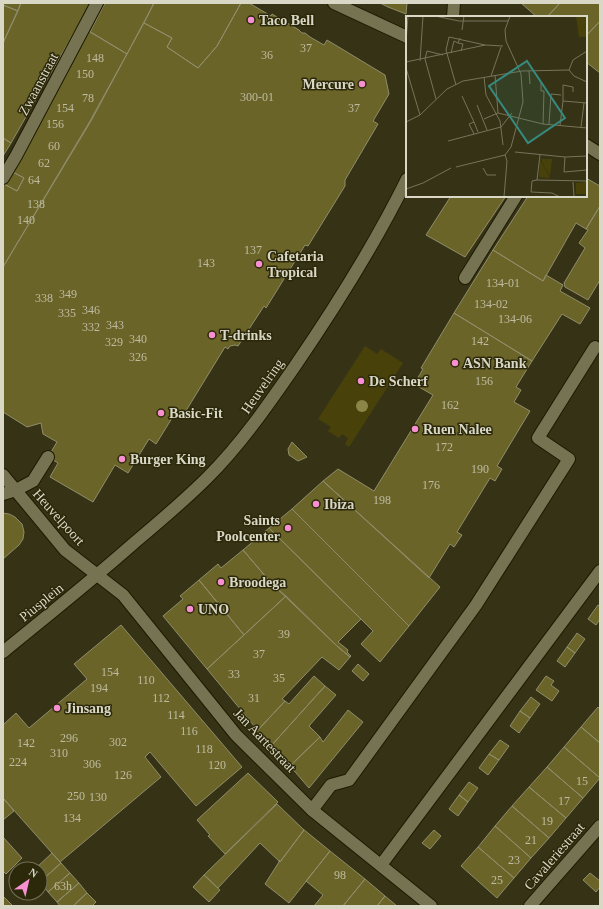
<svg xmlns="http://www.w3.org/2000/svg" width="603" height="909" font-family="'Times New Roman',serif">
	<rect width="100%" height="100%" fill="#363215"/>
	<path fill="#48420a" d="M365,346L377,354L381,349L403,363L349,447L345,444L348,438L342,434L339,438L328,431L331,427L318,419Z"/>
	<path fill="#6b6429" stroke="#908d6c" d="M3,3H21L18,11L3,5Z
		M21,3H91L11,143L3,138V43Z
		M105,3H154L127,54L90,32Z
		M154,3H241L217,46L198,68L167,47L172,38L144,23Z
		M241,3H249L271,16L272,14L299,30L302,33H305L310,37L324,45L327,40L385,75L389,94L373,121L378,124L345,180V186L308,246L305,245L266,308L264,306L238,346L235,345L230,346L228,349L225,347L184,414L177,410L156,444L149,439L128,473L115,465L93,502L50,477L58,463L48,457L57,442L43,434L41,423L27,427L3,412V267L90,121L144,23L172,38L167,47L198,68L217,46Z
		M380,3H407L406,14L388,7Z
		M521,3H560L547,17H537Z
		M560,3H600V21L587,35L586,17H547Z
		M3,5L18,11L3,43Z
		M600,21V73L586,62V35H587Z
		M89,31L127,54L91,121L3,267V186L4,184L17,191L24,178L11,171Z
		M3,138L11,143L3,156Z
		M11,171L24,178L17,191L4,184Z
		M586,178L600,186V206L586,229L576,223L543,281L493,250L528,196H586Z
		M451,196H506L465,257L426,235Z
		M600,206V280L588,300L565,287L564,283L585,248L579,243L588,230L586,229Z
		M493,250L543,281L546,275L563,285L560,291L590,308L580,324L562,314L532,361L454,313Z
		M454,313L532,361L516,387L521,390L514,402L530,411L497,466L502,469L495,481L490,478L457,532L462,535L454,547L450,544L429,578L323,481L338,469L374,491L433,395L412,383L414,379L416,381L423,369L421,368Z
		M292,442L307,457L298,461L289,455L288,449Z
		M323,481L440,587L409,626L292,509Z
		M292,509L409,626L380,662L361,644L373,631L269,528Z
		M3,513L9,514L15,517L22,524L24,532L23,539L19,545L3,559Z
		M269,528L361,619L338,642L348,650L347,652L351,656L350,657L337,646L272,584L243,550Z
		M243,550L272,584L286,596L244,635L199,580L218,564L221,568Z
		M199,580L244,635L207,669L163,616L183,599L180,596Z
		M286,596L337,646L350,657L339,670L322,657L282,699L285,701L257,731L254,728L255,727L207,669Z
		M598,605L600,606V619L596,625L588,619Z
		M121,625L242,767L196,806L150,752L145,757L161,777L60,862L3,798V725L16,713L29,728L87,679L74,664Z
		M577,633L585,639L575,653L567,647Z
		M567,647L575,653L565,667L557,661Z
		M358,664L369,674L363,681L352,671Z
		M314,676L325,686L271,746L257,731L285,701L289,704Z
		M546,676L554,681L551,685L559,691L552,701L536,690Z
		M325,686L336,695L309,726L320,737L290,766L271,746Z
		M531,697L540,704L530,718L520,711Z
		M598,707L600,709V743L581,727Z
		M348,710L363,722L309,788L290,766L320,737L323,742Z
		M520,711L530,718L519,733L510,726Z
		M581,727L600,743V778L564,747Z
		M500,740L509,746L499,760L489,754Z
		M564,747L600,778L583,798L547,767Z
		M489,754L499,760L488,775L479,768Z
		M547,767L583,798L566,818L529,787Z
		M248,773L278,802L225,854L208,836L210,835L197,820Z
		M469,782L478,788L468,802L459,795Z
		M529,787L566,818L549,838L512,806Z
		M459,795L468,802L458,816L449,809Z
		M3,798L14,811L3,820Z
		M277,804L304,830L280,862L260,843L218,888L204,875Z
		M512,806L549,838L531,858L495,826Z
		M495,826L531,858L514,878L478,847Z
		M303,829L330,851L289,903L265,884L279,862V860L280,862L304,830Z
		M434,830L441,836L430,849L422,843Z
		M3,837L22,858L6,874L3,871Z
		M478,847L514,878L497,898L461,866Z
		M330,851L365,879L343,906H314L323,895L306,881Z
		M52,853L61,863L40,882V869H35Z
		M61,863L70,873L48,892L40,882Z
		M70,873L79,883L57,902L48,892Z
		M590,873L600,881V887L596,892L583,880Z
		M204,875L220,890L209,902L193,887Z
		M365,879L385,896L377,906H343Z
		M79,883L87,893L73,906H60L57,902Z
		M87,893L96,902L92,906H73Z
		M3,896L13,906H3Z
		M385,896L397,906H377Z"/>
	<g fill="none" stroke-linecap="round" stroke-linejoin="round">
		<defs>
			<path id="service" d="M16,490L33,481L48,457
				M312,810L331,785L349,780L476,605L569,459L538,438L595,347
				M381,865L600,571"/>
			<path id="pedestrian" d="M334,3L407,37
				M586,145L600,154
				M3,178L16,156L97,3
				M465,278L516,196
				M3,494L16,490"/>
			<path id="minor" d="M3,475L65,550L123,595L236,735L312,810L431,906
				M530,906L600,826"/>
			<path id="tertiary" d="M453,17L454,3
				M3,652C47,616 91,581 134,543C159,522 184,501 207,478C241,444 268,405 295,366C336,306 375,244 407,179"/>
		</defs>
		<use href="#service" stroke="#1d1a00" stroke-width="14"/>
		<use href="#pedestrian" stroke="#1d1a00" stroke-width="14"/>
		<use href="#minor" stroke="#1d1a00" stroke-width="14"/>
		<use href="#tertiary" stroke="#1d1a00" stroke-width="14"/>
		<use href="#service" stroke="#767353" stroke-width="12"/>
		<use href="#pedestrian" stroke="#767353" stroke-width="12"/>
		<use href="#minor" stroke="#767353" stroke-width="12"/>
		<use href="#tertiary" stroke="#767353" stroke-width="12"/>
	</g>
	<circle fill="#8c8548" cx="362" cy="406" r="6"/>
	<g fill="#f690d0" stroke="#2c280a" stroke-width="1.5">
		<circle cx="251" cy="20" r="4"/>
		<circle cx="362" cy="84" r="4"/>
		<circle cx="259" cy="264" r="4"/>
		<circle cx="212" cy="335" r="4"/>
		<circle cx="455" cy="363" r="4"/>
		<circle cx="361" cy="381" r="4"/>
		<circle cx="161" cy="413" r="4"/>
		<circle cx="415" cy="429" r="4"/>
		<circle cx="122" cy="459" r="4"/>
		<circle cx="316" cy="504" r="4"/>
		<circle cx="288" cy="528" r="4"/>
		<circle cx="221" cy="582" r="4"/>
		<circle cx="190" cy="609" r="4"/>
		<circle cx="57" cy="708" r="4"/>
	</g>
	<g text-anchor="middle" stroke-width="3" stroke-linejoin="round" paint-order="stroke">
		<g font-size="12" fill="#bebba0">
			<text x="306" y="52">37</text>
			<text x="267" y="59">36</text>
			<text x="95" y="62">148</text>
			<text x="85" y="78">150</text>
			<text x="257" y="101">300-01</text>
			<text x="88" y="102">78</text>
			<text x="65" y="112">154</text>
			<text x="354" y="112">37</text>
			<text x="55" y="128">156</text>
			<text x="54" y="150">60</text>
			<text x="44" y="167">62</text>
			<text x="34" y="184">64</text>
			<text x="36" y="208">138</text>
			<text x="26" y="224">140</text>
			<text x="253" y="254">137</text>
			<text x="206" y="267">143</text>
			<text x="503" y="287">134-01</text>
			<text x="68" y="298">349</text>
			<text x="44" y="302">338</text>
			<text x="491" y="308">134-02</text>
			<text x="91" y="314">346</text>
			<text x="67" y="317">335</text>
			<text x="515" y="323">134-06</text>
			<text x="115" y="329">343</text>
			<text x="91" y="331">332</text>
			<text x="138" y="343">340</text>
			<text x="480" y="345">142</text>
			<text x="114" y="346">329</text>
			<text x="138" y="361">326</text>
			<text x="484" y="385">156</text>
			<text x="450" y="409">162</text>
			<text x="444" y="451">172</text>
			<text x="480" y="473">190</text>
			<text x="431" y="489">176</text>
			<text x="382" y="504">198</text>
			<text x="284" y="638">39</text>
			<text x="259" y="658">37</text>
			<text x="110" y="676">154</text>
			<text x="234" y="678">33</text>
			<text x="279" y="682">35</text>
			<text x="146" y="684">110</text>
			<text x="99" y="692">194</text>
			<text x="161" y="702">112</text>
			<text x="254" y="702">31</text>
			<text x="176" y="719">114</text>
			<text x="189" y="735">116</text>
			<text x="69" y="742">296</text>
			<text x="118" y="746">302</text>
			<text x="26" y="747">142</text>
			<text x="204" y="753">118</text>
			<text x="59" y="757">310</text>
			<text x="18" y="766">224</text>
			<text x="92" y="768">306</text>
			<text x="217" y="769">120</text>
			<text x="123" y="779">126</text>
			<text x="582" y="785">15</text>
			<text x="76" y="800">250</text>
			<text x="98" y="801">130</text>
			<text x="564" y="805">17</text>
			<text x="72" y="822">134</text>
			<text x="547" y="825">19</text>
			<text x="531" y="844">21</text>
			<text x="514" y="864">23</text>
			<text x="340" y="879">98</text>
			<text x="497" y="884">25</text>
			<text x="63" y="890">63h</text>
		</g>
		<g font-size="14" font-weight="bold" fill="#d9d8c7" stroke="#2c280a" text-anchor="start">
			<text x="259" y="25">Taco Bell</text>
			<text x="354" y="89" text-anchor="end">Mercure</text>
			<text x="267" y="261">Cafetaria<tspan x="267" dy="16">Tropical</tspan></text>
			<text x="220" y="340">T-drinks</text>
			<text x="463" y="368">ASN Bank</text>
			<text x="369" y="386">De Scherf</text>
			<text x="169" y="418">Basic-Fit</text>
			<text x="423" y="434">Ruen Nalee</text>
			<text x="130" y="464">Burger King</text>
			<text x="324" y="509">Ibiza</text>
			<text x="280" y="525" text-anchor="end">Saints<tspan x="280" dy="16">Poolcenter</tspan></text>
			<text x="229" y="587">Broodega</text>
			<text x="198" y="614">UNO</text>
			<text x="65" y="713">Jinsang</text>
		</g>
		<g font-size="14" fill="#d9d8c7" stroke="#2c280a">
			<text transform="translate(38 84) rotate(-62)" y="5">Zwaanstraat</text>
			<text transform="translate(262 386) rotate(-55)" y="5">Heuvelring</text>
			<text transform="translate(59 517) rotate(48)" y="5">Heuvelpoort</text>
			<text transform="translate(41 602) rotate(-39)" y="5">Piusplein</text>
			<text transform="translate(265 740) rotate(46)" y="5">Jan Aartestraat</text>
			<text transform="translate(554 856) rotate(-49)" y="5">Cavaleriestraat</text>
		</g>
	</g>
	<g transform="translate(406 16)">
		<rect width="181" height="181" fill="#363215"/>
		<path d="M170,0H181V21H173ZM135,143H146L144,160L138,150ZM134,144L138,151L144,162L133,161ZM181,166V178H170V167Z" fill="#48420a"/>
		<path fill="none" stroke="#77745c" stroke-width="1" d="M29,0L53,5H102M56,14L58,0M0,26L2,0M52,27L57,28L55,35M45,37L48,25L52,27L54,22M14,45L17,0M0,46L79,29L97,30M0,52L14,99M163,54L167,44L181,35M163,54L168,60L181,66M123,55L124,68M89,59L92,97M85,60L95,31M78,61L80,79L94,105L97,129M135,67V75H138L137,108M50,69L40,34L43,21L79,29M56,80L68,106M30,83L19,43L21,35L37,39M157,85V69L167,71V76M71,89L81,114M78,103L92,97L137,108L181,112M0,106L14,99L41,73L57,65L116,55L163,54M143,108L145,78L155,79M154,109L157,85L181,87M175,111L178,87M68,118L63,108L68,106L72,116M42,125L95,111L106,97M109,136L159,141L181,140M99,139L105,131L117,86L115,58L100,25L99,14L104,0M134,139L131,164L181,165M159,141L158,156L181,154M50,151L99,139M77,152L81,159H90M131,164L126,165L125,176L146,177L154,181M167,166L168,181M0,173L17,167L45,152M98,181L101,145L99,139"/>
		<path fill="#378a80" fill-opacity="0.15" stroke="#378a80" stroke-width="2" d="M121,45L159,102L122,127L83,70Z"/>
		<rect width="181" height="181" fill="none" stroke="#d9d8c7" stroke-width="2"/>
	</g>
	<rect width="603" height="909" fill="none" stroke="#d9d8c7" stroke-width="8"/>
	<g transform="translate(28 881) rotate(34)"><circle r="19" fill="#2c280a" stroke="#716e56"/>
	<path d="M0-3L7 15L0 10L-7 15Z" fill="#f690d0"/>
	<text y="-6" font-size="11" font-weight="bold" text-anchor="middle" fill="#d9d8c7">N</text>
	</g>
</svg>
